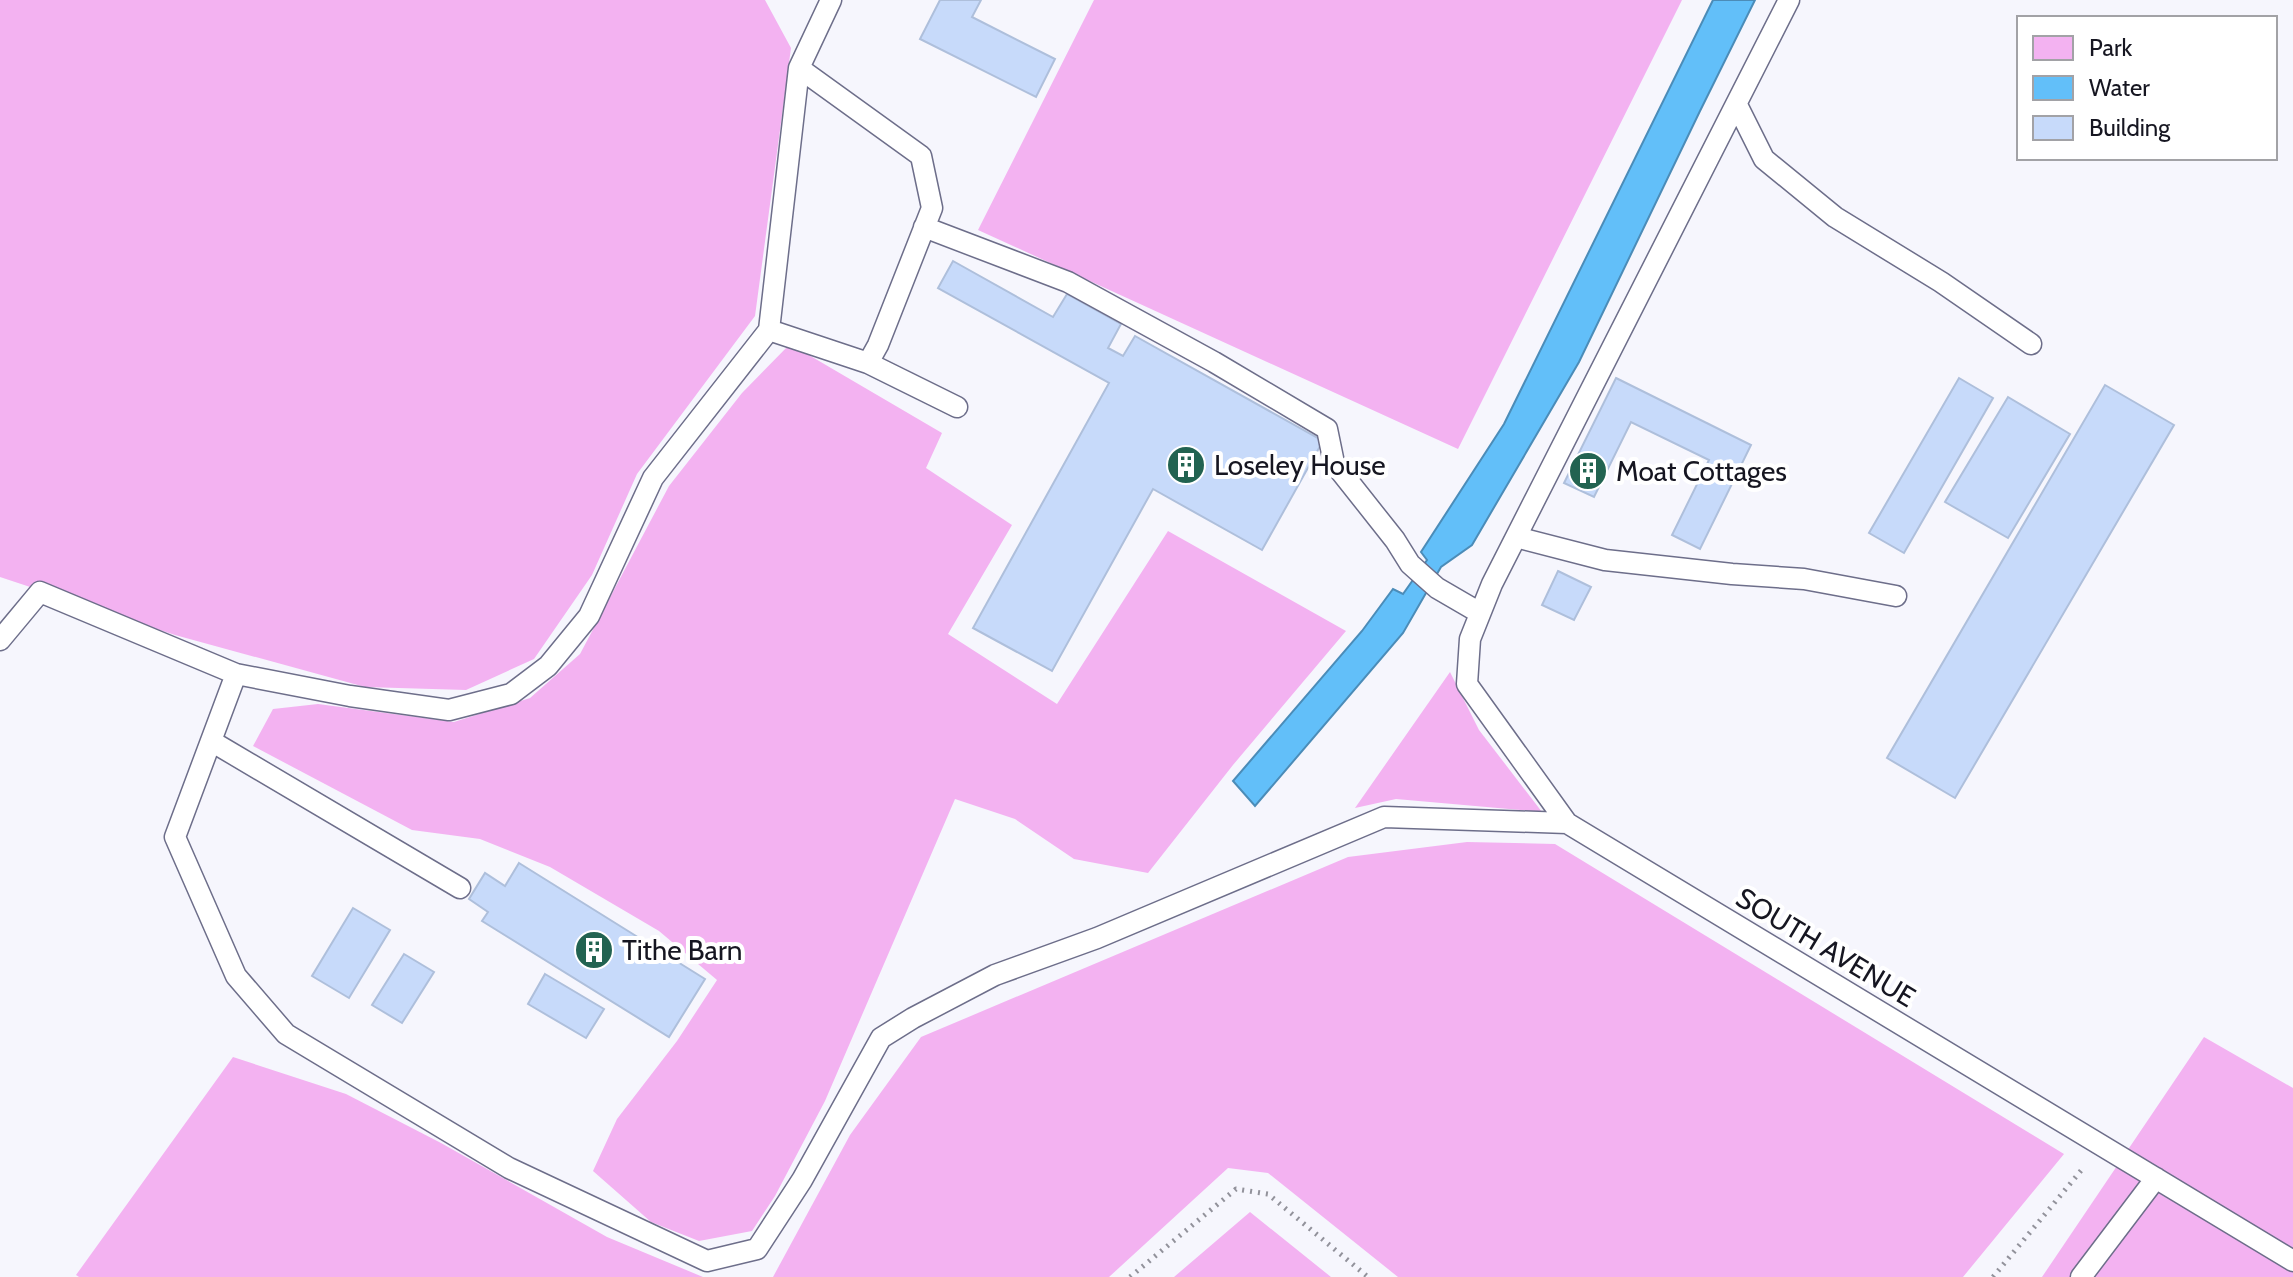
<svg xmlns="http://www.w3.org/2000/svg" width="2293" height="1277" font-family="Cabin,sans-serif">
	<rect width="100%" height="100%" fill="#f6f6fd"/>
	<path fill="#f3b2f1" d="M0,0H765L791,48L755,316L637,474L592,575L534,659L466,690L365,687L175,635L0,577Z
		M1094,0H1682L1458,449L978,230Z
		M790,344L942,433L926,468L1012,525L948,634L1057,704L1168,531L1346,631L1233,765L1148,873L1074,859L1015,819L955,799L825,1101L775,1196L752,1231L699,1241L651,1222L593,1171L617,1119L677,1041L717,980L659,931L550,867L480,839L412,830L253,746L273,709L318,704L454,722L530,698L580,654L669,486L742,393Z
		M1450,672L1479,730L1542,812L1396,799L1355,808Z
		M1467,842L1555,844L2064,1154L1963,1277H1398L1268,1173L1228,1168L1109,1277H773L850,1135L921,1037L1348,857Z
		M2204,1037L2293,1088V1277H2042Z
		M233,1057L346,1094L441,1143L607,1237L703,1277H79L76,1275Z
		M1250,1212L1331,1277H1174Z"/>
	<path fill="#62bff9" stroke="#4b8cb8" stroke-width="2" d="M1713,0H1755L1700,111L1579,362L1472,545L1441,567L1403,633L1255,806L1233,781L1362,631L1393,589L1403,594L1427,560L1421,552L1504,424Z"/>
	<path fill="#c7dafa" stroke="#aebfdb" stroke-width="2" d="M940,0H981L972,17L1055,59L1036,97L920,39Z
		M953,261L1053,317L1067,294L1121,324L1108,348L1123,356L1135,336L1323,441L1262,550L1153,489L1052,671L973,628L1109,383L938,288Z
		M1616,378L1751,445L1700,549L1672,535L1709,460L1631,422L1594,497L1564,483Z
		M1959,378L1993,398L1904,553L1869,533Z
		M2105,385L2174,425L1955,798L1887,758Z
		M2008,397L2070,434L2008,538L1945,502Z
		M1558,571L1591,587L1574,620L1542,605Z
		M519,863L705,979L669,1037L482,921L488,912L469,899L485,873L505,886Z
		M353,908L390,930L349,998L312,976Z
		M404,954L434,972L402,1023L372,1005Z
		M545,974L604,1009L586,1038L528,1004Z"/>
	<g fill="none" stroke-linecap="round" stroke-linejoin="round">
		<defs>
			<path id="service" d="M1789,0L1492,584L1470,639L1467,684L1567,823L2293,1261
				M1737,105L1764,159L1835,217L1941,282L2031,344
				M924,227L1068,282L1214,362L1327,429L1334,463L1395,540L1410,564L1437,588L1480,613
				M769,330L868,363L878,345L932,208L921,156L799,68
				M868,363L957,407
				M1516,537L1605,560L1732,574L1804,579L1896,596
				M0,640L40,592L236,674L350,696L449,710L511,694L548,666L589,616L653,478L769,330L799,68L831,0
				M236,674L175,837L236,976L286,1034L509,1168L707,1261L757,1249L802,1180L881,1038L913,1018L995,975L1097,938L1384,817L1567,823
				M211,741L460,888
				M2081,1277L2156,1178"/>
		</defs>
		<use href="#service" stroke="#6d6e8a" stroke-width="23"/>
		<path stroke="#92929b" stroke-width="5" stroke-dasharray="2 6" stroke-linecap="butt" d="M1130,1277L1236,1189L1268,1194L1368,1277
			M1993,1277L2084,1167"/>
		<use href="#service" stroke="#fff" stroke-width="20"/>
	</g>
	<defs>
		<symbol id="building-disc" viewBox="-11 -11 22 22"><circle r="9.5" fill="#226351" stroke="#fff"/><path d="M-4-6H4V6H1V3H-1V6H-4ZM-2.5-4.3h1.7v1.8h-1.7ZM.8-4.3h1.7v1.8H.8ZM-2.5-1h1.7V.8h-1.7ZM.8-1h1.7V.8H.8Z" fill="#fff"/></symbol>
	</defs>
	<g fill-rule="evenodd">
		<use href="#building-disc" x="1164" y="443" width="44" height="44"/>
		<use href="#building-disc" x="1566" y="449" width="44" height="44"/>
		<use href="#building-disc" x="572" y="928" width="44" height="44"/>
	</g>
	<g text-anchor="middle" stroke-width="8" stroke-linejoin="round" paint-order="stroke">
		<g font-size="28" fill="#161621" stroke="#fff" text-anchor="start">
			<text x="1214" y="475">Loseley House</text>
			<text x="1616" y="481">Moat Cottages</text>
			<text x="622" y="960">Tithe Barn</text>
		</g>
		<g font-size="28" fill="#161621" stroke="#fff">
			<text transform="translate(1826 947) rotate(31)" y="10">SOUTH AVENUE</text>
		</g>
	</g>
	<rect x="2017" y="16" width="260" height="144" fill="#ffffff" stroke="#a2a2a6" stroke-width="2"/>
	<rect x="2033" y="36" width="40" height="24" fill="#f3b2f1" stroke="#a2a2a6" stroke-width="2"/>
	<text x="2089" y="56" font-size="24" fill="#161621">Park</text>
	<rect x="2033" y="76" width="40" height="24" fill="#62bff9" stroke="#a2a2a6" stroke-width="2"/>
	<text x="2089" y="96" font-size="24" fill="#161621">Water</text>
	<rect x="2033" y="116" width="40" height="24" fill="#c7dafa" stroke="#a2a2a6" stroke-width="2"/>
	<text x="2089" y="136" font-size="24" fill="#161621">Building</text>
</svg>
